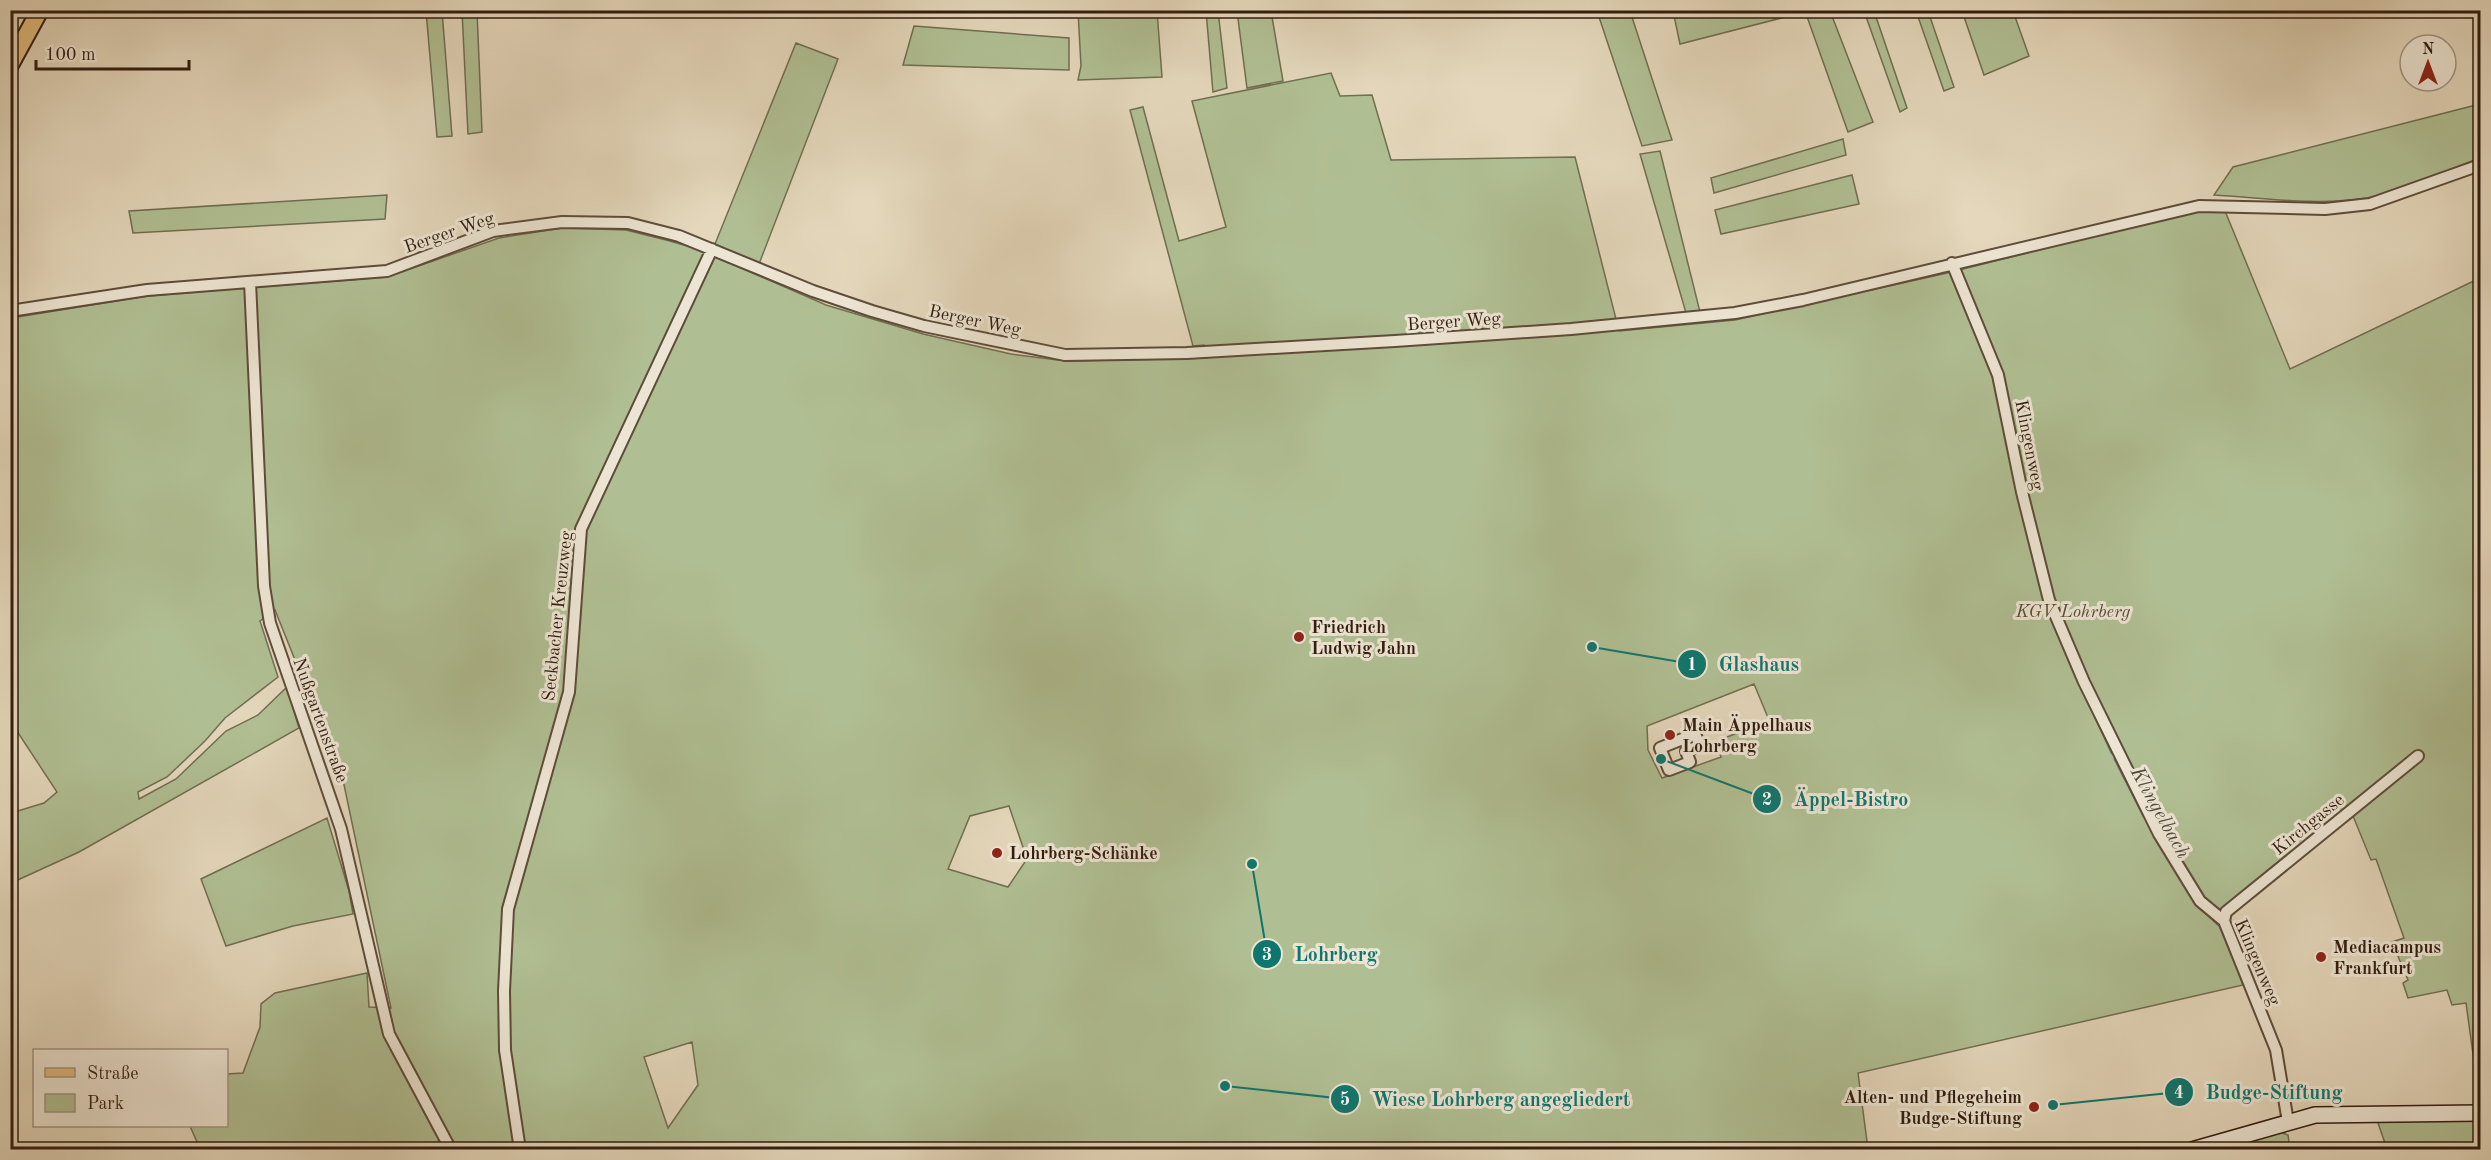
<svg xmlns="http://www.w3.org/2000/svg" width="2491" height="1160" font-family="'Old Standard TT',serif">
	<rect width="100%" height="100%" fill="#e4d7bb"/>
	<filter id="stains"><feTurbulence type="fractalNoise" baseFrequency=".00333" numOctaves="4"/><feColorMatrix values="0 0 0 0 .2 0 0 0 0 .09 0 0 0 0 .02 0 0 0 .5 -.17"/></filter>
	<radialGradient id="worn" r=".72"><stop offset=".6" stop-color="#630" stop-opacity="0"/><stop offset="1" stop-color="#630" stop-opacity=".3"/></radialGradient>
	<path fill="#b0bf93" stroke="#716e51" stroke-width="1.5" fill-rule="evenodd" d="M1795,10L1797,14L1680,44L1673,11Z
		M426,11H442L452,136L437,137Z
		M462,11H477L482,132L468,134Z
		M1078,11H1157L1162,77L1078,80L1081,66Z
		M1206,11H1218L1227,88L1213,92Z
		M1237,11H1271L1283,81L1247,88Z
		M1597,11H1630L1672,140L1642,146Z
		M1805,11H1830L1873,122L1848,132Z
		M1864,11H1874L1907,108L1900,112Z
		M1916,11H1928L1954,87L1944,91Z
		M1962,11H2013L2029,56L1984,75Z
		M914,26L1069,38V70L903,65Z
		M796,43L838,59L759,264L715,244Z
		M1331,73L1340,96L1372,95L1391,160L1575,157L1619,331L1735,320L1943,274L2198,210L2225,211L2290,369L2480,278V1105L2466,1003L2452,1005L2447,990L2408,998L2403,983L2408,980L2392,942L2404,938L2376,859L2371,860L2353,816L2344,811L2217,912L2243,985L1858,1073L1868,1149H200L190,1126H226L227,1074L243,1073L260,1027L261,1004L275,993L367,973L369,1007L391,1008L343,780L275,610L260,621L278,677L225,718L205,741L167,777L138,792L139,799L176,779L226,731L258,715L287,687L299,728L79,852L11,883V813L44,803L57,792L11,722V318L147,296L387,277L499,238L562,228L626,230L666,240L698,249L826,305L923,334L1011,354L1066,361L1207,358L1204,345L1193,346L1130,110L1143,107L1179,241L1226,227L1192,101ZM1754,684L1769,720L1715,742L1721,757L1662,778L1648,750L1647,726ZM1009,806L1027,859L1008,887L948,869L970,816ZM692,1042L698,1085L668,1128L644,1057Z
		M2480,104V158C2444,171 2405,191 2367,198C2317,206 2265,198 2214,195L2233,167Z
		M1843,139L1846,155L1714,193L1711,178Z
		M1660,151L1700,312L1686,313L1640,154Z
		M1852,175L1859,204L1721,234L1715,210Z
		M387,195L385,219L133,233L129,211Z
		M327,818L349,891L353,914L293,926L226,946L201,879Z
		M2480,1118V1149H2387L2377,1120Z
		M2280,1132L2288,1135L2290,1149L2215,1150Z"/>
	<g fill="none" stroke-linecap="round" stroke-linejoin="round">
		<path stroke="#717977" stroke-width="3" d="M2096,718L2112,753
			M2115,759L2144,816
			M2205,912L2220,926L2244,984"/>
		<defs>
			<path id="street" d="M1952,263L1998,375L2022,492L2049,600L2084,682L2159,834L2200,901L2224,921L2276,1050L2288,1122
				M250,282L264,586L270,623L341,829L389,1034L451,1150
				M10,311L147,290L387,271L493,231L562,222L628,223L679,236L813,291L872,311L924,326L1065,355L1187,353L1395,341L1571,329L1735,313L1803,300L2199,206L2325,209L2370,204L2480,165
				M1695,734L1700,746L1686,751L1690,762L1669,770L1660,748Z
				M2224,921L2226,912L2418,756
				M520,1150L505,1050L504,991L508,909L569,692L581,529L712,249"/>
			<path id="secondary" d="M2192,1150L2315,1115L2480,1113"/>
			<path id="primary" d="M10,13L12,10
				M10,65L40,10"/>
		</defs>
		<use href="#street" stroke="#5e4c3a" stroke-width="14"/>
		<use href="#secondary" stroke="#321d0f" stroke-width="18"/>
		<use href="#primary" stroke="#321d0f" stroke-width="20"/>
		<use href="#street" stroke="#ede5d3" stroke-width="10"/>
		<use href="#secondary" stroke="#ede5d3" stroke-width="15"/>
		<use href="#primary" stroke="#e2bc7e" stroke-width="16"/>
	</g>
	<g fill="#8f2418" stroke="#ede5d3" stroke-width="2">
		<circle cx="1299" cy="637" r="6"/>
		<circle cx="1670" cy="735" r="6"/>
		<circle cx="997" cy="853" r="6"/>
		<circle cx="2321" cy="957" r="6"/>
		<circle cx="2034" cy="1107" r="6"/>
	</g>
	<g text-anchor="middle" stroke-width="6" stroke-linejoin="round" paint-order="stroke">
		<g font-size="18" fill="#321d0f" stroke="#ede5d3">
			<text transform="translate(449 232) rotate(-19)" y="6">Berger Weg</text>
			<text transform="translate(975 320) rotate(12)" y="6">Berger Weg</text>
			<text transform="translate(1454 321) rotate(-4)" y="6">Berger Weg</text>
			<text transform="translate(2030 445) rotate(79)" y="6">Klingenweg</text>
			<text transform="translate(557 616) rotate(-84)" y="6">Seckbacher Kreuzweg</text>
			<text transform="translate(321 720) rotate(70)" y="6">Nußgartenstraße</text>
			<text transform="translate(2308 824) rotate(-39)" y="6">Kirchgasse</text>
			<text transform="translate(2258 962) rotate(67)" y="6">Klingenweg</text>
		</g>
		<g font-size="18" font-style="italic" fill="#584e37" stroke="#ede5d3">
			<text x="2073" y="617">KGV Lohrberg</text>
		</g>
		<g font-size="18" font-weight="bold" fill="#321d0f" stroke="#ede5d3" text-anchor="start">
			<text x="1311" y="633">Friedrich<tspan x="1311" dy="21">Ludwig Jahn</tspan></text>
			<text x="1682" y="731">Main Äppelhaus<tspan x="1682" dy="21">Lohrberg</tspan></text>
			<text x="1009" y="859">Lohrberg-Schänke</text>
			<text x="2333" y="953">Mediacampus<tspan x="2333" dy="21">Frankfurt</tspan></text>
			<text x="2022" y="1103" text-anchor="end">Alten- und Pflegeheim<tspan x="2022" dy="21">Budge-Stiftung</tspan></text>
		</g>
		<g font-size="20" font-style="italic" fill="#524b43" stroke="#ede5d3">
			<text transform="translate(2161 812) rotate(61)" y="7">Klingelbach</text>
		</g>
	</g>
	<path fill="none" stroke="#0f766e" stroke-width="2" d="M1592 647L1692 664M1661 759L1767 799M1252 864L1267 954M2053 1105L2179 1092M1225 1086L1345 1099"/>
	<g fill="#0f766e" stroke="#ede5d3" stroke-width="2">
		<circle cx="1592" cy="647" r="6"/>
		<circle cx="1661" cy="759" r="6"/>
		<circle cx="1252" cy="864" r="6"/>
		<circle cx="2053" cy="1105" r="6"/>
		<circle cx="1225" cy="1086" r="6"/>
		<circle cx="1692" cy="664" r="15"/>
		<circle cx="1767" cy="799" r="15"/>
		<circle cx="1267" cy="954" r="15"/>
		<circle cx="2179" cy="1092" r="15"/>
		<circle cx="1345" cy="1099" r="15"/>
	</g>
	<g font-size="18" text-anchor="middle" font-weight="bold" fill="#fff">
		<text x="1692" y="670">1</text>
		<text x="1767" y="805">2</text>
		<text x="1267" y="960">3</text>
		<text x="2179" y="1098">4</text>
		<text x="1345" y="1105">5</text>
	</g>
	<g font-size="20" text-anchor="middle" font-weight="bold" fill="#0f766e" stroke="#ede5d3" stroke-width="6" stroke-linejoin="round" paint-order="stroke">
		<text x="1759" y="671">Glashaus</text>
		<text x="1851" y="806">Äppel-Bistro</text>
		<text x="1336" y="961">Lohrberg</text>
		<text x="2274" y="1099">Budge-Stiftung</text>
		<text x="1501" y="1106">Wiese Lohrberg angegliedert</text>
	</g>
	<rect width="2491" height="1160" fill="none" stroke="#e4d7bb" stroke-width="36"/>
	<rect x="12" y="12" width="2467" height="1136" fill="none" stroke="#321d0f" stroke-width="3"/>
	<rect x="18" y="18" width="2455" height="1124" fill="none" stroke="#321d0f" stroke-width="1.5"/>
	<rect x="33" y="1049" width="195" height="78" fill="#ede5d3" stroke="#a29585" stroke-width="1.5"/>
	<rect x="45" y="1068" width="30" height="9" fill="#e2bc7e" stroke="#a29585" stroke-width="1.5"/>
	<text x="87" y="1079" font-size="18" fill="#321d0f">Straße</text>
	<rect x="45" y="1094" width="30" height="18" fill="#b0bf93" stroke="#a29585" stroke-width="1.5"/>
	<text x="87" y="1109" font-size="18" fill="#321d0f">Park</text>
	<g transform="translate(2428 63)"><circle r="28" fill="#ede5d3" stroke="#a29585" stroke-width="1.5"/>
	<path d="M0-4.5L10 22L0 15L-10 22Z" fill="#8f2418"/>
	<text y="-9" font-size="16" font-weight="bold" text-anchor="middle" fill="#321d0f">N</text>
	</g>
	<path d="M36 60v9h153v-9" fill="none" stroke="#321d0f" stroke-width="3"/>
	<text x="45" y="60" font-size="18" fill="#321d0f" stroke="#ede5d3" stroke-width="4.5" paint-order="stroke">100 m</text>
	<rect width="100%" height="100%" filter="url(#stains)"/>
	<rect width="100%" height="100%" fill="url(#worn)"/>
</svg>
